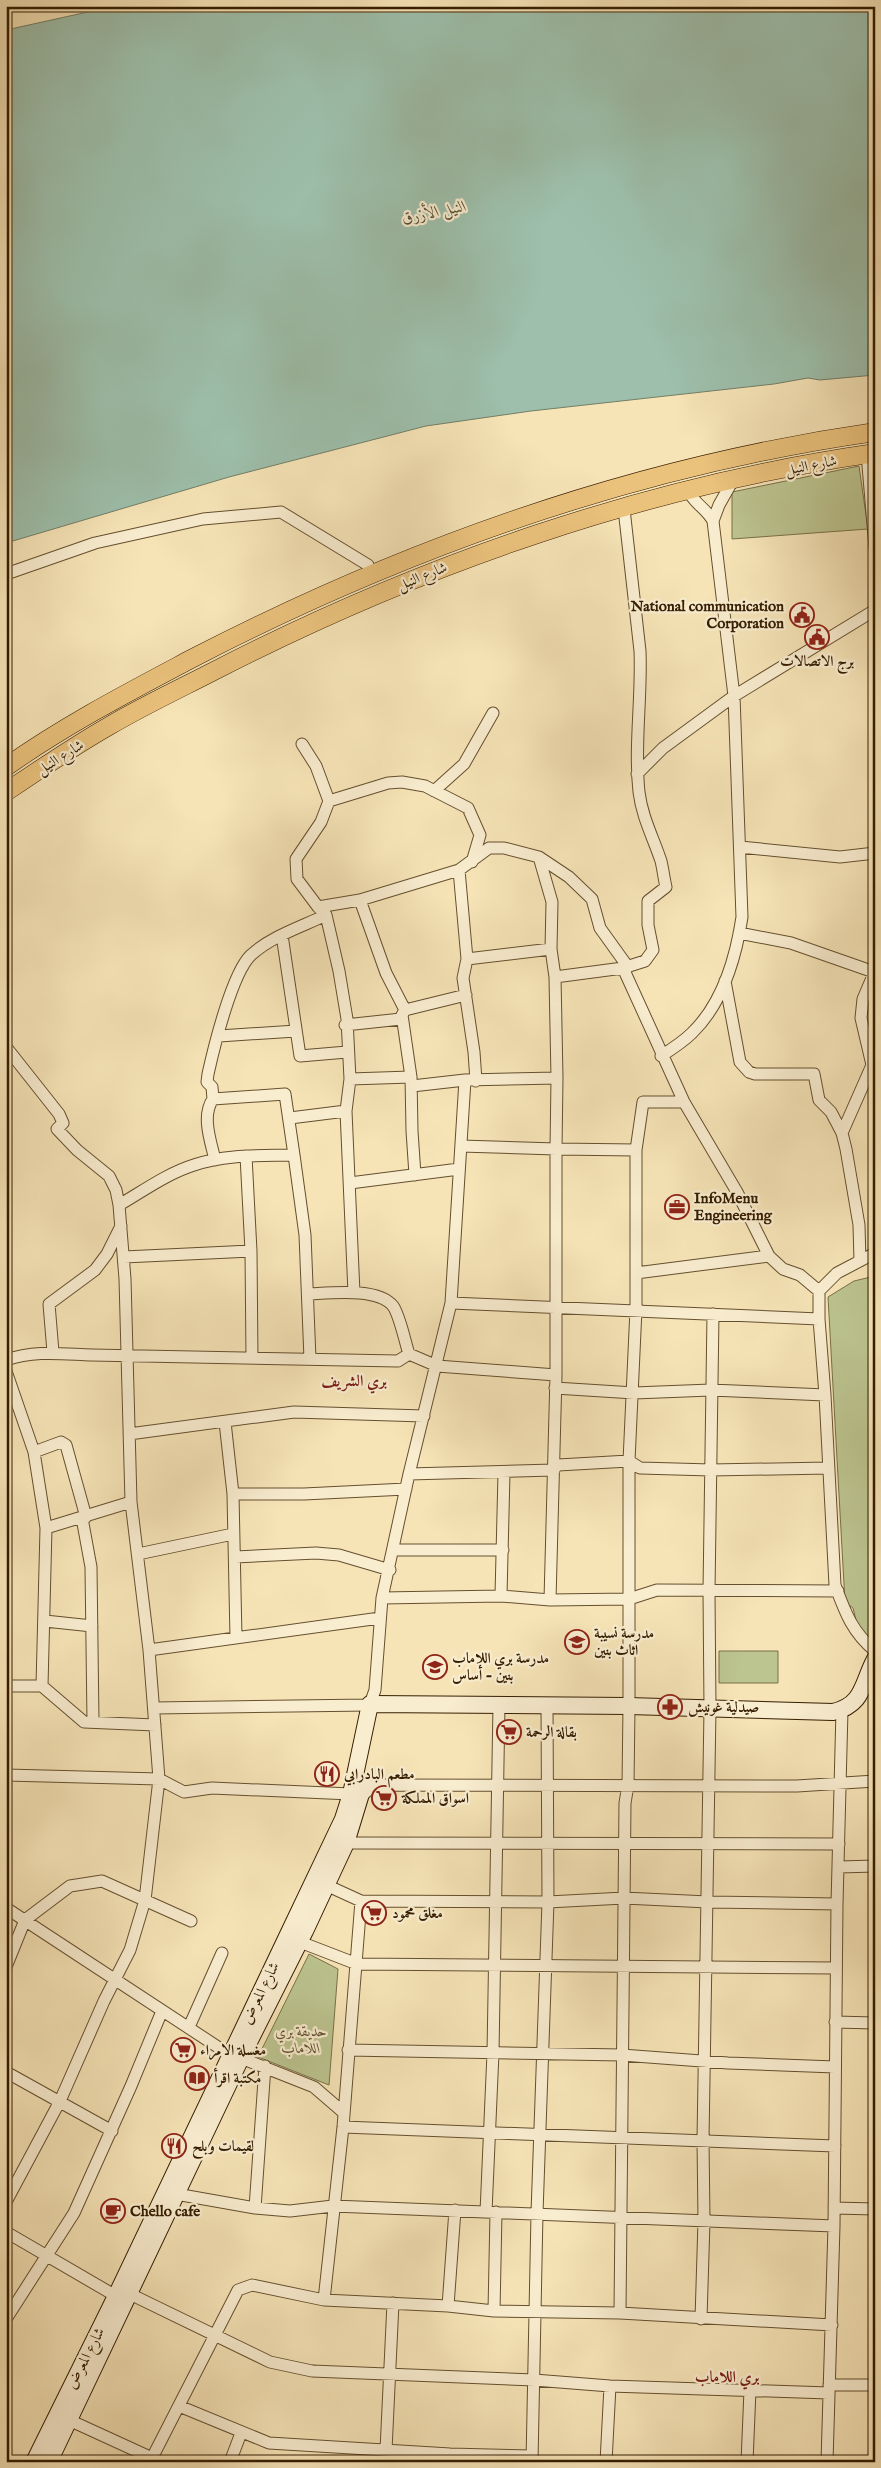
<svg xmlns="http://www.w3.org/2000/svg" width="881" height="2468" font-family="'IM FELL English',Amiri,serif">
	<rect width="100%" height="100%" fill="#f6e4b7"/>
	<filter id="stains"><feTurbulence type="fractalNoise" baseFrequency=".004" numOctaves="4"/><feColorMatrix values="0 0 0 0 .2 0 0 0 0 .09 0 0 0 0 .02 0 0 0 .5 -.17"/></filter>
	<radialGradient id="worn" r=".72"><stop offset=".6" stop-color="#630" stop-opacity="0"/><stop offset="1" stop-color="#630" stop-opacity=".3"/></radialGradient>
	<path fill="#bcc48f" stroke="#787048" d="M859,466L868,529L732,539V492Z
		M875,1276V1643L863,1648L853,1608L845,1602L828,1297L854,1281Z
		M719,1651H778V1683H719Z
		M309,1954L338,1969L329,2085L258,2057Z"/>
	<path fill="#9dbfab" stroke="#737e67" d="M115,6H875V375L820,380L808,378L774,384L531,411L426,426L229,477L6,543V30Z"/>
	<g fill="none" stroke-linecap="round" stroke-linejoin="round">
		<defs>
			<path id="street" d="M867,454L875,548
				M688,490C693,503 706,508 713,521
				M624,509L640,651C642,698 634,745 639,792C642,817 653,837 661,861C663,869 664,879 666,887L648,901V925L653,950L645,961L623,968L684,1102L737,1192L769,1256L783,1269L800,1275L819,1291
				M6,574L95,543L203,519L281,512L368,565L371,574
				M302,744L316,766L329,801L321,822L296,859L297,879L318,907L326,915L339,971L347,1019L350,1079L346,1111L354,1293
				M637,774L663,748L734,696L875,610
				M434,791L464,764L493,713
				M329,801L388,783L402,782L425,786L468,808L480,835L472,862
				M740,847L840,857L875,853
				M539,857L552,902L551,949L555,977L557,1078L556,1149L636,1150V1309L629,1461V1706L628,1785L625,1803L620,2313
				M459,870L467,959L463,978L474,1052L476,1081
				M360,900L386,973L405,1010
				M318,907L360,900L459,870L489,848H504L539,857L569,877L592,899L600,928L628,967
				M739,933L791,943L874,972
				M282,935L300,1056L347,1052
				M467,959L551,949
				M555,977L623,968
				M725,981L740,1062L749,1072L755,1074H814L819,1100L831,1112L842,1133L846,1149L859,1225L860,1261
				M345,1025L401,1019
				M219,1036L296,1031
				M6,1047L59,1114L63,1123L57,1129L77,1150L109,1176L116,1190L119,1205L125,1279L131,1502L149,1650L159,1779L145,1900L130,1950L104,2001L60,2101L6,2202
				M661,1056C672,1049 683,1042 692,1033C722,1004 736,957 742,917L734,696L713,521L719,505L733,480
				M350,1079L411,1077
				M412,1086L465,1080L557,1078
				M213,1099L285,1094L294,1155
				M290,1118L346,1111
				M842,1133L872,1065L861,1018L863,999L875,971
				M461,1146L556,1149V1375L550,1600
				M636,1150L643,1102H684
				M246,1156L251,1251L252,1358
				M215,1160C211,1142 201,1116 213,1099L212,1087L207,1082L208,1074C214,1047 232,973 251,955C272,936 301,927 326,915
				M415,1175L412,1131L411,1077L402,1015L405,1010L466,995
				M350,1183L459,1169
				M119,1205C143,1191 168,1173 194,1165C226,1154 261,1156 294,1155L305,1235L310,1359
				M875,1253L837,1273L819,1291V1319L825,1395L835,1585C845,1612 852,1632 875,1651
				M124,1257L251,1251
				M636,1273L769,1256
				M308,1294C330,1293 378,1287 393,1306C400,1316 405,1342 409,1354
				M451,1303L819,1319
				M53,1352L49,1304L95,1270L107,1254L121,1226
				M6,1360C35,1350 62,1354 92,1355L398,1361L409,1354L437,1366L556,1375
				M6,1371L34,1452L46,1528L42,1686
				M555,1388L634,1393L711,1390L825,1395
				M225,1422L233,1494L236,1638
				M129,1434L294,1412L424,1416
				M34,1452L61,1442L66,1445L86,1517
				M409,1474L553,1470L558,1465L629,1461L640,1468L711,1470L828,1468
				M233,1494H304L406,1489
				M82,1518L91,1567L93,1722
				M46,1528L131,1502
				M394,1550H503
				M138,1554L233,1534
				M235,1557L316,1553L339,1555L390,1570
				M501,1596L504,1473
				M382,1598L501,1596L550,1600L629,1599L657,1590L838,1591
				M45,1621L92,1626
				M149,1650L380,1618
				M6,1686H42L84,1722L155,1725
				M370,1704L375,1690L382,1598L409,1474L451,1303L465,1080
				M154,1708L369,1705
				M6,1775L159,1779L184,1792L212,1788L351,1794
				M363,1795L374,1785L797,1786L875,1781
				M346,1843L839,1844
				M839,1867L875,1866
				M326,1885L361,1901L548,1902L624,1898L708,1902L837,1904
				M6,1908L230,2055
				M300,1942L357,1964L836,1968
				M6,1967L25,1920L70,1886L102,1881L191,1921
				M835,2022L875,2023
				M189,2027L222,1953
				M348,2050L622,2055L728,2063L835,2067
				M241,2058L314,2087L343,2112
				M6,2072L112,2131
				M343,2127L835,2146
				M176,2194L255,2208L290,2211L333,2206L834,2226
				M255,2208L265,2066
				M834,2208L875,2209
				M486,2212L493,2053L499,1705
				M6,2232L121,2299
				M130,2294L270,2362L312,2371L534,2380L610,2386L829,2393
				M324,2300L343,2127L361,1901
				M448,2306L455,2210
				M494,2311L496,2212
				M6,2319L74,2213L131,2086L162,2011
				M701,2319L704,2221L703,2140L710,1709L709,1591L713,1314
				M829,2385H875
				M179,2406L269,2443L450,2454L532,2456
				M69,2420L152,2458
				M150,2462L238,2290L252,2285L324,2300L448,2306L494,2311L620,2313L832,2325
				M230,2462L241,2433
				M390,2462L386,2450L393,2303
				M532,2462L537,2213L548,1902L547,1705
				M606,2462L610,2386
				M747,2462L750,2390
				M827,2462L834,2226L837,1904L842,1710"/>
			<path id="secondary" d="M34,2462L116,2296L343,1819L351,1794L370,1704L629,1706L833,1712C864,1705 862,1683 875,1659
				M49,2462L241,2058L305,1931L346,1843L364,1784"/>
			<path id="primary" d="M6,767C65,725 129,692 193,658C406,548 637,466 875,432
				M6,792C40,769 74,746 109,726C143,706 179,689 214,671C420,565 645,486 875,453"/>
		</defs>
		<use href="#street" stroke="#654f2e" stroke-width="13"/>
		<use href="#secondary" stroke="#351d00" stroke-width="18"/>
		<use href="#primary" stroke="#351d00" stroke-width="19"/>
		<use href="#street" stroke="#f9edd0" stroke-width="11"/>
		<use href="#secondary" stroke="#f9edd0" stroke-width="16"/>
		<use href="#primary" stroke="#ebc27c" stroke-width="18"/>
	</g>
	<defs>
		<symbol id="civic-ring" viewBox="-11 -11 22 22"><circle r="9.5" fill="#f9edd0" stroke="#8f2418" stroke-width="1.5"/><path d="M-.6-6.5H3V-4.5H.6V-3L4-1V1h2V6H-6V1h2V-1L-.6-3ZM-1.2 2.5V6h2.4V2.5Z" fill="#8f2418"/></symbol>
		<symbol id="office-ring" viewBox="-11 -11 22 22"><circle r="9.5" fill="#f9edd0" stroke="#8f2418" stroke-width="1.5"/><path d="M-6-3h4V-5.5h4V-3h4V5H-6ZM-1-4.5V-3h2v-1.5ZM-6 0V1H6V0Z" fill="#8f2418"/></symbol>
		<symbol id="school-ring" viewBox="-11 -11 22 22"><circle r="9.5" fill="#f9edd0" stroke="#8f2418" stroke-width="1.5"/><path d="M0-5L7-2L0 1L-7-2ZM-4 1L0 2.5L4 1V4Q0 6-4 4Z" fill="#8f2418"/></symbol>
		<symbol id="pharmacy-ring" viewBox="-11 -11 22 22"><circle r="9.5" fill="#f9edd0" stroke="#8f2418" stroke-width="1.5"/><path d="M-2-6h4v4h4v4h-4v4h-4v-4h-4v-4h4Z" fill="#8f2418"/></symbol>
		<symbol id="supermarket-ring" viewBox="-11 -11 22 22"><circle r="9.5" fill="#f9edd0" stroke="#8f2418" stroke-width="1.5"/><path d="M-6-5.5h2.5l.6 2H6L4.5 2H-2.5L-4.4-4H-6ZM-1.5 3.2a1.3 1.3 0 1 0 .1 0ZM3 3.2a1.3 1.3 0 1 0 .1 0Z" fill="#8f2418"/></symbol>
		<symbol id="restaurant-ring" viewBox="-11 -11 22 22"><circle r="9.5" fill="#f9edd0" stroke="#8f2418" stroke-width="1.5"/><path d="M-5-6h1v4h1v-4h1v4h1v-4h1v5L-1.5 .5V6h-2V.5L-5-1ZM5-6V6H3V1.5H1.5Q1.5-4 5-6Z" fill="#8f2418"/></symbol>
		<symbol id="library-ring" viewBox="-11 -11 22 22"><circle r="9.5" fill="#f9edd0" stroke="#8f2418" stroke-width="1.5"/><path d="M-6-4Q-3-5.5-.7-3.5V5Q-3 3-6 4ZM6-4Q3-5.5 .7-3.5V5Q3 3 6 4Z" fill="#8f2418"/></symbol>
		<symbol id="cafe-ring" viewBox="-11 -11 22 22"><circle r="9.5" fill="#f9edd0" stroke="#8f2418" stroke-width="1.5"/><path d="M-5.5-4.5H6V0H3Q3 3.5 0 3.5H-2.5Q-5.5 3.5-5.5 0ZM3-3.2v2h1.7v-2ZM-6 4.5H4V6H-6Z" fill="#8f2418"/></symbol>
	</defs>
	<g fill-rule="evenodd">
		<use href="#civic-ring" x="788" y="601" width="28" height="28"/>
		<use href="#civic-ring" x="803" y="623" width="28" height="28"/>
		<use href="#office-ring" x="663" y="1193" width="28" height="28"/>
		<use href="#school-ring" x="563" y="1628" width="28" height="28"/>
		<use href="#school-ring" x="421" y="1653" width="28" height="28"/>
		<use href="#pharmacy-ring" x="656" y="1693" width="28" height="28"/>
		<use href="#supermarket-ring" x="495" y="1718" width="28" height="28"/>
		<use href="#restaurant-ring" x="313" y="1760" width="28" height="28"/>
		<use href="#supermarket-ring" x="370" y="1784" width="28" height="28"/>
		<use href="#supermarket-ring" x="360" y="1899" width="28" height="28"/>
		<use href="#supermarket-ring" x="169" y="2036" width="28" height="28"/>
		<use href="#library-ring" x="183" y="2064" width="28" height="28"/>
		<use href="#restaurant-ring" x="160" y="2132" width="28" height="28"/>
		<use href="#cafe-ring" x="99" y="2197" width="28" height="28"/>
	</g>
	<g text-anchor="middle" stroke-width="4.5" stroke-linejoin="round" paint-order="stroke">
		<g font-size="15" fill="#351d00" stroke="#f9edd0">
			<text transform="translate(811 465) rotate(-11)" y="5">شارع النيل</text>
			<text transform="translate(422 576) rotate(-22)" y="5">شارع النيل</text>
			<text transform="translate(60 757) rotate(-32)" y="5">شارع النيل</text>
			<text transform="translate(260 1993) rotate(-64)" y="5">شارع المعرض</text>
			<text transform="translate(85 2358) rotate(-63)" y="5">شارع المعرض</text>
		</g>
		<g font-size="15" font-weight="bold" fill="#351d00" stroke="#f9edd0" text-anchor="start">
			<text x="784" y="611" text-anchor="end">National communication<tspan x="784" dy="17">Corporation</tspan></text>
			<text x="817" y="666" text-anchor="middle">برج الاتصالات</text>
			<text x="694" y="1203">InfoMenu<tspan x="694" dy="17">Engineering</tspan></text>
			<text x="594" y="1638">مدرسة نسيبة<tspan x="594" dy="17">اثاث بنين</tspan></text>
			<text x="452" y="1663">مدرسة بري اللاماب<tspan x="452" dy="17">بنين - أساس</tspan></text>
			<text x="688" y="1712">صيدلية غونيش</text>
			<text x="526" y="1737">بقالة الرحمة</text>
			<text x="344" y="1779">مطعم البادرابي</text>
			<text x="402" y="1803">اسواق المملكة</text>
			<text x="392" y="1918">مغلق محمود</text>
			<text x="200" y="2055">مغسلة الامراء</text>
			<text x="214" y="2083">مكتبة اقرأ</text>
			<text x="192" y="2151">لقيمات وبلح</text>
			<text x="130" y="2216">Chello cafe</text>
		</g>
		<g font-size="15" font-style="italic" fill="#5e4f2b" stroke="#f9edd0">
			<text x="301" y="2036">حديقة بري<tspan x="301" dy="17">اللاماب</tspan></text>
		</g>
		<g font-size="16" font-style="italic" fill="#544e33" stroke="#f9edd0">
			<text transform="translate(434 211) rotate(-11)" y="6">النيل الأزرق</text>
		</g>
		<g font-size="16" font-weight="bold" fill="#7a1f14" stroke="#f9edd0">
			<text x="354" y="1386">بري الشريف</text>
			<text x="727" y="2382">بري اللاماب</text>
		</g>
	</g>
	<rect width="881" height="2468" fill="none" stroke="#f6e4b7" stroke-width="25"/>
	<rect x="8" y="8" width="866" height="2453" fill="none" stroke="#351d00" stroke-width="2.5"/>
	<rect x="12" y="12" width="856" height="2443" fill="none" stroke="#351d00"/>
	<rect width="100%" height="100%" filter="url(#stains)"/>
	<rect width="100%" height="100%" fill="url(#worn)"/>
</svg>
